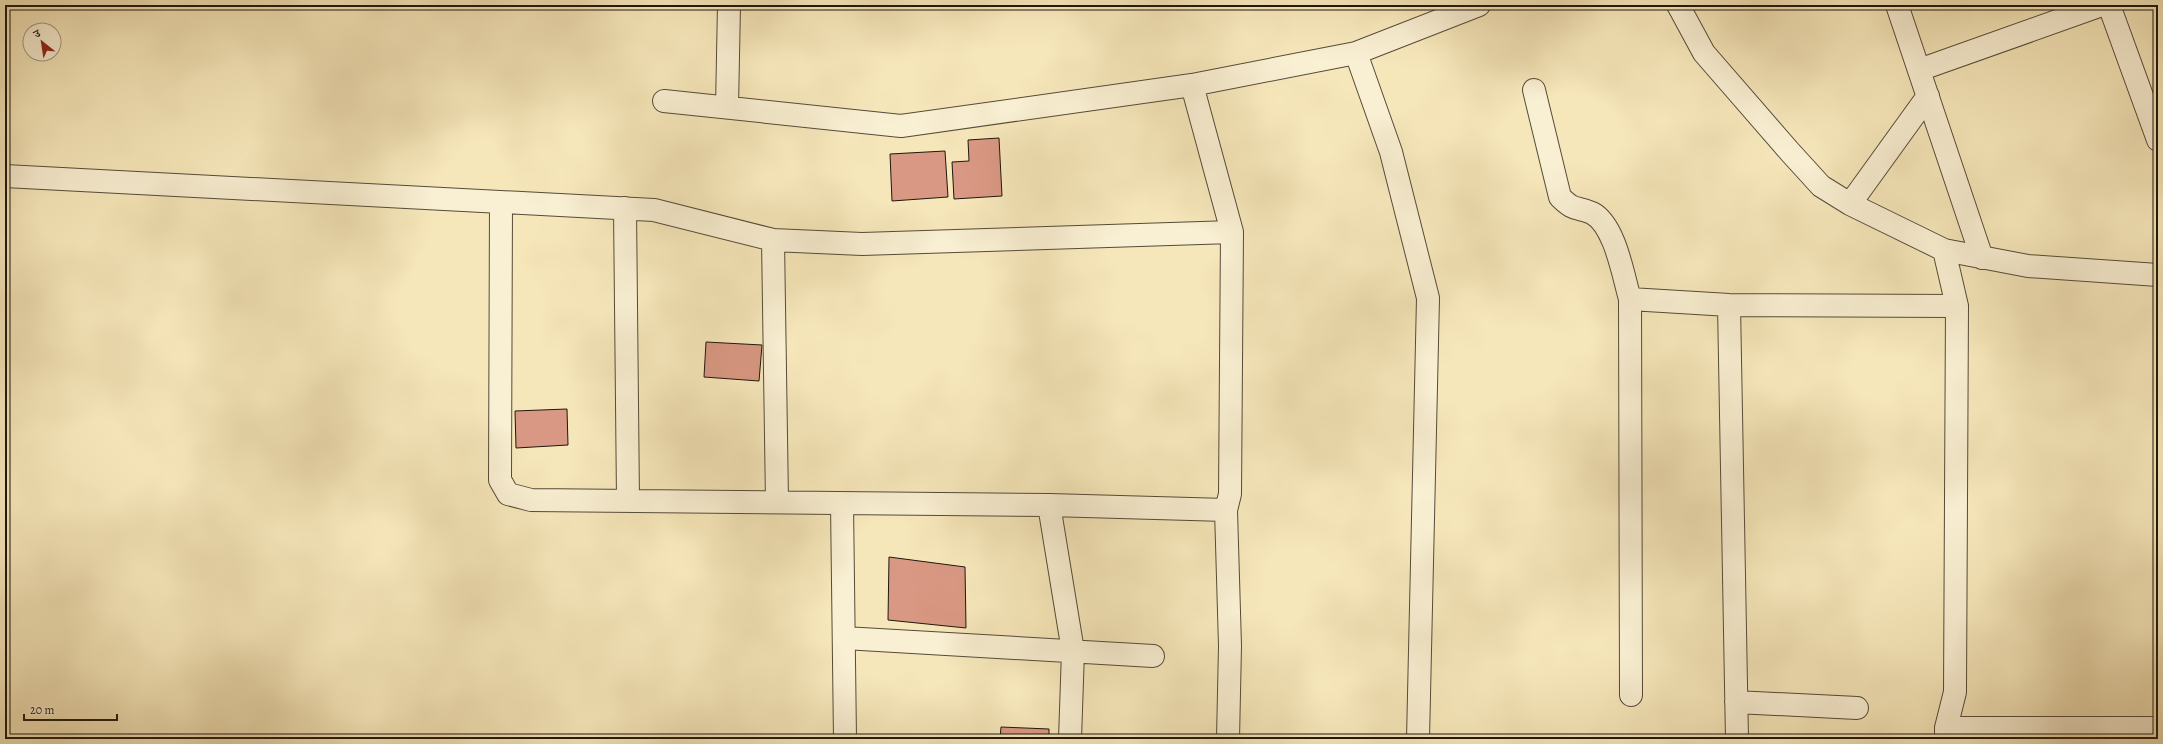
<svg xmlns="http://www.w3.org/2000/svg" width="2163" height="744" font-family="Alegreya,'Noto Serif Devanagari',serif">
	<rect width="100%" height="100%" fill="#f6e7ba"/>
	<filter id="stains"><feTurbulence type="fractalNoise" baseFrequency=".005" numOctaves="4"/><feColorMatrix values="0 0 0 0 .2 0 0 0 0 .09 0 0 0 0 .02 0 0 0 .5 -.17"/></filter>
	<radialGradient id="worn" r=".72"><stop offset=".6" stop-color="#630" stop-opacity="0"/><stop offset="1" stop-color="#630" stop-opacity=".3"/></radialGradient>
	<path fill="#d99883" stroke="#1f170c" d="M999,138L1002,196L954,199L952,162L969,161L968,140Z
		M945,151L948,197L892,201L890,154Z
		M706,342L762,345L759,381L704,377Z
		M567,409L568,445L516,448L515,411Z
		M889,557L965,567L966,628L888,620Z
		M1001,727L1049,729V739H1000Z"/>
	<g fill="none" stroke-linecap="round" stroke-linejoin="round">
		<defs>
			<path id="street" d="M1678,5L1704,53L1790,152L1821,186L1850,204L1944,250L2028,266L2158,275
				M1897,5L1982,258
				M2109,5L2158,140
				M1356,53L1391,152L1428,298L1418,739
				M1919,70L2102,5
				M1192,85L1232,232L1230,494L1226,510L1230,646L1228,739
				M1534,90L1560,197C1575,212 1576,206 1592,213C1615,225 1623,275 1630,299L1631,695
				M664,101L901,126L1192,85L1356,53L1479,5
				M727,107L729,5
				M5,176L654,210L773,240L862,244L1232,232
				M501,203L500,480L508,494L531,500L1049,505L1226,510
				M1850,204L1928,96
				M625,208L628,500
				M773,240L777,502
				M1944,250L1957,306L1955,692L1946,728V739
				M1630,299L1729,305L1957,306
				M1729,305L1737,739
				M842,504L845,739
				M1049,505L1073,651L1070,739
				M844,638L1153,656
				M1736,702L1857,708
				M1946,728H2158"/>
		</defs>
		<use href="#street" stroke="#554b38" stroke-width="24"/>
		<use href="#street" stroke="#f9efd2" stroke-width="22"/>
	</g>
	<rect width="2163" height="744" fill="none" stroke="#f6e7ba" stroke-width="20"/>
	<rect x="6" y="6" width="2151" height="732" fill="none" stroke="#1f170c" stroke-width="2"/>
	<rect x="10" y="10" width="2143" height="724" fill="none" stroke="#1f170c"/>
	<g transform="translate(42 42) rotate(330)"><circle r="19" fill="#f9efd2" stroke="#a29983"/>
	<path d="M0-3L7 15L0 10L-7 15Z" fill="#8f2418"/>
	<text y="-6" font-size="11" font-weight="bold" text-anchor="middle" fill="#1f170c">उ</text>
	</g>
	<path d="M24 714v6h93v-6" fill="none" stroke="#1f170c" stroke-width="2"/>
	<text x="30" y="714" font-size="12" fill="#1f170c" stroke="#f9efd2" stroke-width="3" paint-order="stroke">20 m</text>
	<rect width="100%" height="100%" filter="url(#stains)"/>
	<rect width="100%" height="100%" fill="url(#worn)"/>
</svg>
